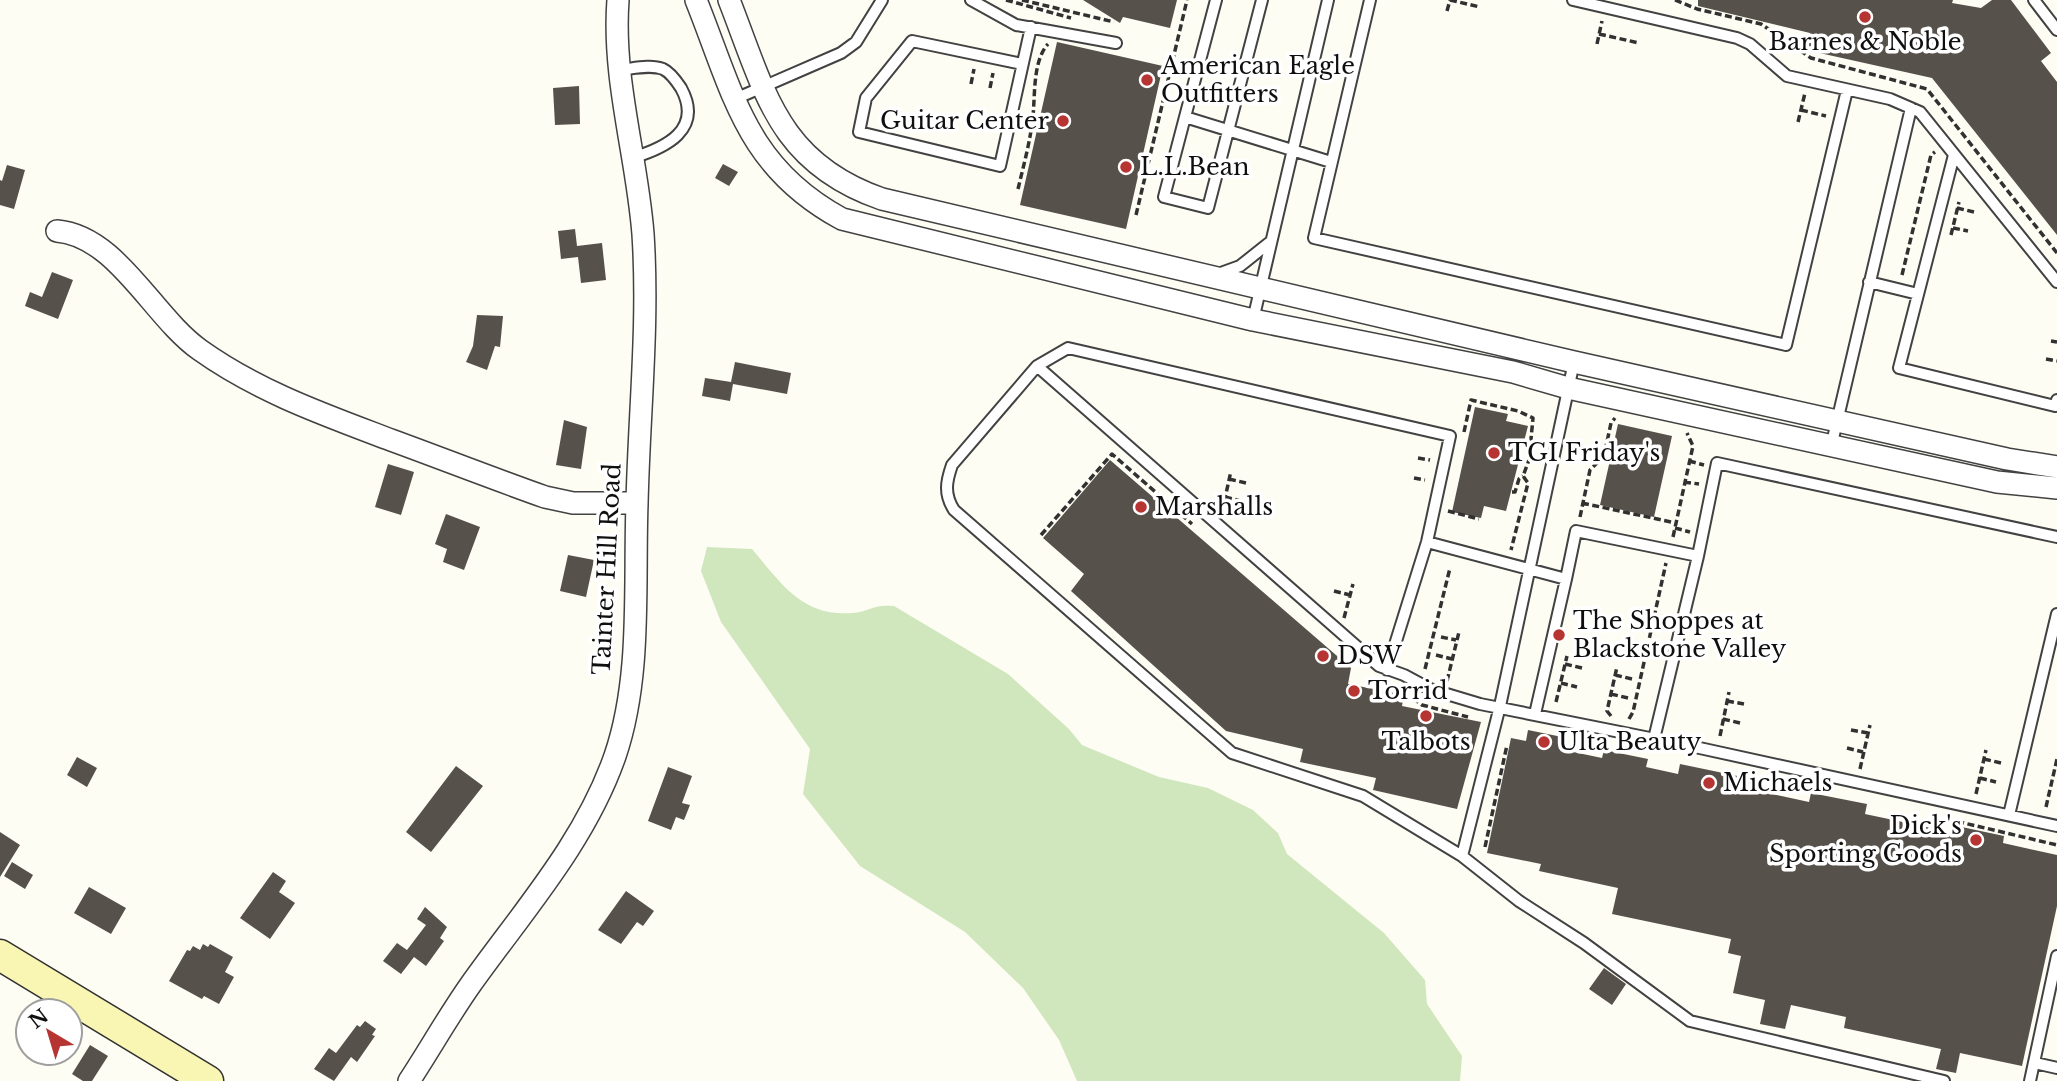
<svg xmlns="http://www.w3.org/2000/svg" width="2057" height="1081" font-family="'Libre Baskerville',serif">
	<rect width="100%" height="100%" fill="#fefdf3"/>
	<path fill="#d0e7be" d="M707,547L752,549C781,583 802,617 852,613C869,612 872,604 894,606L1008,674L1069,729L1082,745L1159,777L1208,788L1253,810L1278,833L1287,854L1384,933L1425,980L1427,1004L1462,1056L1460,1081H1077L1059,1040L1023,988L965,932L860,866L803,794L810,749L721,622L701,571Z"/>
	<path fill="#57514c" d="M1083,0H1177L1170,28L1123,17L1120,23Z
		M1698,0H1953L1952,3L1981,8L1992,0H2011L2051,53L2041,61L2057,82V235L1932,78L1806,50L1810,33L1698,6Z
		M1057,42L1163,66L1126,229L1020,205Z
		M579,86L580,124L555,125L553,88Z
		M723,164L738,172L729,186L715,178Z
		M7,165L25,170L14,209L0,205V180L2,181Z
		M575,229L577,246L602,243L606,280L581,283L578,257L561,259L558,231Z
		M52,272L73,280L58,319L25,306L30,292L42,297Z
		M477,315L503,316L500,347L495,346L487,370L466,362L473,346Z
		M735,362L791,373L787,394L733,384L730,401L702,396L705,378L731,382Z
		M1475,407L1508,414L1506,421L1528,426L1506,511L1484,506L1481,518L1452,512Z
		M564,420L587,427L581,469L556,465Z
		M1618,424L1672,436L1654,517L1600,505Z
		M1110,460L1351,668L1348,684L1404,695L1402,706L1481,722L1457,809L1373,790L1376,778L1300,762L1303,749L1226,731L1071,591L1084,574L1043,538Z
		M388,464L414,472L401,515L375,507Z
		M446,514L480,527L464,570L443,562L447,549L435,544Z
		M568,555L594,560L586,597L560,591Z
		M1528,730L1567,738L1564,750L1602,758L1604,750L1648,759L1646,767L1678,774L1680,764L1752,779L1749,789L1809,802L1811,793L1867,804L1865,814L1955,833L1957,826L2004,836L2003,843L2057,855V906L2022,1066L1960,1053L1956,1073L1936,1069L1941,1049L1844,1028L1846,1017L1791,1005L1785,1029L1760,1024L1765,1000L1733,993L1741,956L1728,953L1731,939L1612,914L1618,888L1539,871L1541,864L1487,853L1511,738L1526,741Z
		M77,757L97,768L87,787L67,775Z
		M456,766L483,786L431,852L406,832Z
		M668,767L692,776L682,803L690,805L684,820L676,817L671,830L648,821Z
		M0,832L20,845L0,877Z
		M12,862L33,875L25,889L4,876Z
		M273,872L286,881L279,892L295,903L270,939L240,918Z
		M89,887L126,908L111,934L74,913Z
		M626,891L654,911L643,926L637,922L621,944L598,930Z
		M425,907L447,927L440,938L444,941L426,966L414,957L401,974L383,961L397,943L407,950L426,925L417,919Z
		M203,944L208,947L210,944L233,957L225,972L234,977L219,1004L204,996L202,999L169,981L187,950L190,951L193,946L200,950Z
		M1604,968L1626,984L1612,1005L1589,989Z
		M365,1021L376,1029L372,1035L375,1036L357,1062L351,1057L334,1081L314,1069L329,1048L336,1053L357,1025L360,1027Z
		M90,1045L108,1056L92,1081H83L72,1074Z"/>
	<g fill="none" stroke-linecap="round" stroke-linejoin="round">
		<defs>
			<path id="lane" d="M971,0L1016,25L1116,43
				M1216,0L1185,117L1331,162
				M1370,0L1314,238L1786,345L1847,90
				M1573,0L1737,38L1750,44L1787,76L1890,99L1920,112L2057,282
				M2034,0L2057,30
				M1022,64L912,41L866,98L859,132L1000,166L1031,27
				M619,70C632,69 650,64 663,69C670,72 677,82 681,88C704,130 665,148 632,158
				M735,99L841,53L856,42L882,0
				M1185,117L1164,197L1208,208L1262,0
				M1954,155L1899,368L2055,406L2057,400
				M1218,274L1240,266L1269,243
				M1869,282L1918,294
				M1253,320L1328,0
				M1574,362L1500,706L1462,856L1519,901L1584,943L1690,1021L1944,1081
				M1037,366L1068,348L1450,436L1427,542L1387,670
				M1831,447L1911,108
				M1427,542L1566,579L1576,531L1698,556
				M1535,714L1566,579
				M1654,739L1698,556L1717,463L2057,537
				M2009,815L2057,614
				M1462,856L1363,796L1232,753L954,510C944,494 946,482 952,465L1037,366L1379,666L1404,675L1430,689L1480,704L1695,747L2057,826
				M2035,1063L2057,1068
				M2030,1081L2057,956"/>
			<path id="street" d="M696,0C734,95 746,167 842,219L1253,320L1513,372L1568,388L1997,482L2057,488
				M729,0C765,92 778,163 882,199L1574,362L2007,459L2057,467
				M57,231C117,236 153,317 200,350C259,392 325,415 391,440C443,459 494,479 545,497L573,503H637
				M409,1081C430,1049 449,1015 471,984C523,911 585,842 615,756C642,677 634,586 637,504C639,414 649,325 643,234C637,156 612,79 618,0"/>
			<path id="secondary" d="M0,955L208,1081"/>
		</defs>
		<use href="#lane" stroke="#424242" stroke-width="14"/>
		<use href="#street" stroke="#424242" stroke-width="24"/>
		<use href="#secondary" stroke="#313131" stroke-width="33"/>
		<path stroke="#313131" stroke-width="3.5" stroke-dasharray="7 3.5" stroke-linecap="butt" d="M1006,0L1071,18
			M1022,0L1114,22
			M1450,0L1480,7
			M1675,0L1697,9L1761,24L1811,58L1927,89L2057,253
			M1447,11L1450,0
			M1599,34L1639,43
			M1597,44L1602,21
			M971,84L974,69
			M990,88L993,73
			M1801,110L1826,116
			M1798,122L1805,93
			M1018,189C1023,168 1029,146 1032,124C1036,101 1031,63 1048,44
			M1957,208L1974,212
			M1136,215L1187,0
			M1953,228L1968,231
			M1951,235L1959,202
			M1902,275L1931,155L1935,152
			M2051,341L2057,342
			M2046,359L2057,361
			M1464,432L1471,400L1518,411L1533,418L1529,460L1523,476L1528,483L1511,550
			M1418,458L1430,460
			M1689,461L1704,465
			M1414,478L1425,480
			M1229,479L1246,483
			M1684,482L1699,484
			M1512,492H1515L1519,479L1523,476
			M1225,497L1241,501
			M1582,503L1676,523
			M1448,511L1479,519
			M1222,512L1231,471
			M1580,517L1590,470L1604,456L1611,423L1615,418
			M1675,528L1690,532
			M1041,535L1112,454L1192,524
			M1673,537L1693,446L1687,433
			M1334,591L1350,595
			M1344,618L1353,584
			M1441,637L1456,640
			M1436,655L1452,659
			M1565,664L1582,668
			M1425,669L1450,568
			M1615,675L1632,679
			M1447,681L1459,632
			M1561,683L1577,687
			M1611,694L1628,698
			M1413,698L1422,705L1468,717
			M1727,701L1744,704
			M1556,702L1567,656
			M1611,716L1607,711L1617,667
			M1629,719L1633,712L1666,563
			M1723,719L1740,723
			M1851,730L1868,733
			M1720,736L1729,692
			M1847,748L1863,752
			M1984,759L2001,763
			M1860,769L1870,725
			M1980,778L1996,782
			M1976,794L1986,750
			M2046,807L2057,759
			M1947,819L2057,845
			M1485,847L1507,745"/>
		<use href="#lane" stroke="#fff" stroke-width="10"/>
		<use href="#street" stroke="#fff" stroke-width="21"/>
		<use href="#secondary" stroke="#f9f6b3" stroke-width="30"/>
	</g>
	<g fill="#b63431" stroke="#fff" stroke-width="2.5">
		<circle cx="1865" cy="17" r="7"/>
		<circle cx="1147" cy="80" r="7"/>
		<circle cx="1063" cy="121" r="7"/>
		<circle cx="1126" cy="167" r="7"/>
		<circle cx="1494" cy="453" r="7"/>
		<circle cx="1141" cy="507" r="7"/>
		<circle cx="1559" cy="635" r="7"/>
		<circle cx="1323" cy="656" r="7"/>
		<circle cx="1354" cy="691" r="7"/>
		<circle cx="1426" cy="716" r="7"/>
		<circle cx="1544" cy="742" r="7"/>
		<circle cx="1709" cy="783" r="7"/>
		<circle cx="1976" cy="840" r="7"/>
	</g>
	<g text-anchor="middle" stroke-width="7" stroke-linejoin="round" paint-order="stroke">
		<g font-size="24" fill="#0f0f0f" stroke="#fff" text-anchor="start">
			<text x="1865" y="50" text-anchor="middle">Barnes &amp; Noble</text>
			<text x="1161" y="74">American Eagle<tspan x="1161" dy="28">Outfitters</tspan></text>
			<text x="1049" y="129" text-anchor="end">Guitar Center</text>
			<text x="1140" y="175">L.L.Bean</text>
			<text x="1508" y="461">TGI Friday's</text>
			<text x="1155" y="515">Marshalls</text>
			<text x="1573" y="629">The Shoppes at<tspan x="1573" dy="28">Blackstone Valley</tspan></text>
			<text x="1337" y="664">DSW</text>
			<text x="1368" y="699">Torrid</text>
			<text x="1426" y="750" text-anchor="middle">Talbots</text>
			<text x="1558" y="750">Ulta Beauty</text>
			<text x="1723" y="791">Michaels</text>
			<text x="1962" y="834" text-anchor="end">Dick's<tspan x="1962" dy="28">Sporting Goods</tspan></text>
		</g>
		<g font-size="24" fill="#0f0f0f" stroke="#fff">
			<text transform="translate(607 569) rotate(-87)" y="8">Tainter Hill Road</text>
		</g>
	</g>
	<g transform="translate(49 1032) rotate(322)"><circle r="33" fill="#ffffff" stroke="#9f9f9f" stroke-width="2"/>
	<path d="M0-5L12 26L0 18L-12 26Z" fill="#b63431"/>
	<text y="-10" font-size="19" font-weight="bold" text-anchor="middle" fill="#0f0f0f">N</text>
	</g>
</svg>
